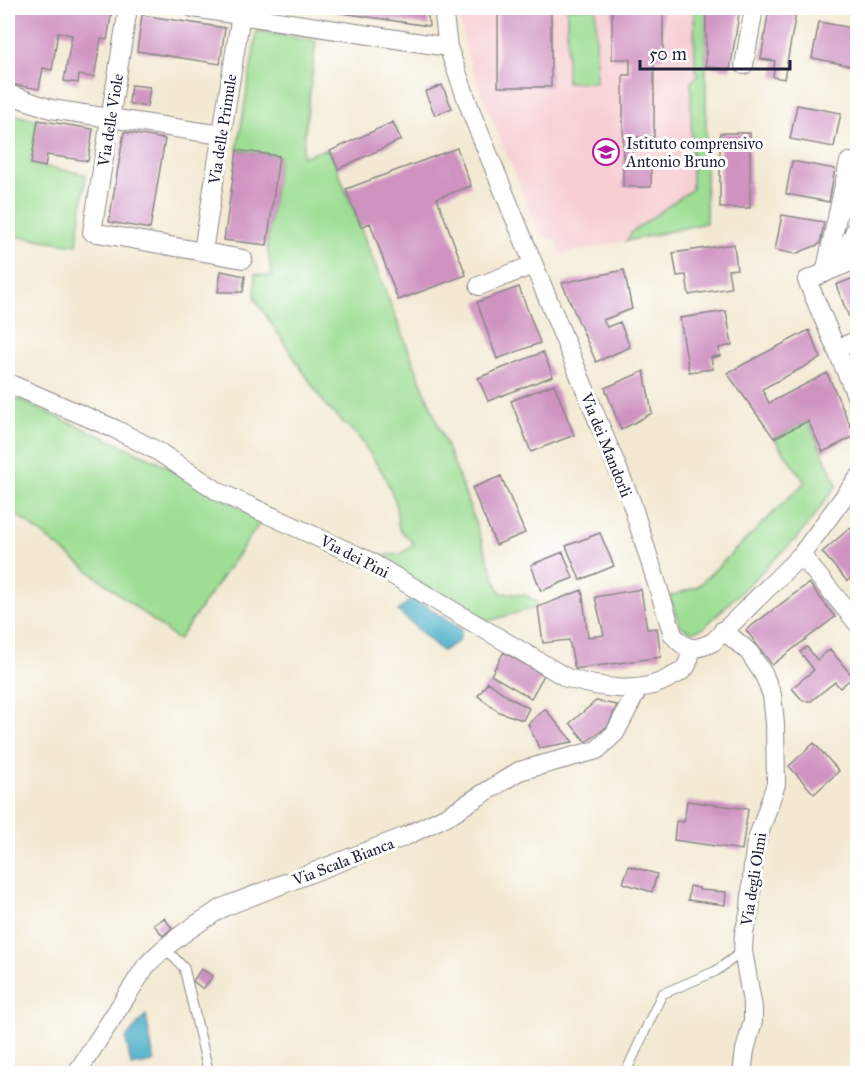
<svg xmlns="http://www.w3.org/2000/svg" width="865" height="1081" font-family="'IM FELL Great Primer',serif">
	<rect width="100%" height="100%" fill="#fff"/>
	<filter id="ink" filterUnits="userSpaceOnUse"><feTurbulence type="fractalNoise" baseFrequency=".0167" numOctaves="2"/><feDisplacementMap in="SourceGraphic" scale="12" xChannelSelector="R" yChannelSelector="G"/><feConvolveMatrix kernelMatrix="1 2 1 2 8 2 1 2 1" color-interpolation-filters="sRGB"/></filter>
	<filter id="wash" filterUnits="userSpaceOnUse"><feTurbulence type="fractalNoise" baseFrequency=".008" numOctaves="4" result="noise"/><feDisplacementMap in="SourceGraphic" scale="24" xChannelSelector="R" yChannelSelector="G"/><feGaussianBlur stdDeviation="1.35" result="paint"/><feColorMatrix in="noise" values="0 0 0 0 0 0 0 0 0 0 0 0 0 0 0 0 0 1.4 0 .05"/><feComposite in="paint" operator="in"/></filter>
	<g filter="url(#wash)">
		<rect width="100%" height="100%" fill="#f3e9d2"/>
		<path fill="#f7cfd3" d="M460,8H706V223L561,255L558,242L539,233L476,80L467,54L460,19Z"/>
		<path fill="#9ede94" stroke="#608068" stroke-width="1.5" d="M567,8H596V82H567Z
			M694,8H706V223L626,241L632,232L692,189L691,82L698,75L695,68Z
			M257,31L316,41L302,157L323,150L330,151L460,480L500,593L525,595L536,601L538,607L488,621L402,572L379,556L401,554L414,544L399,529L395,500L383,473L358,436L326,406L255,299V274L272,277L267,245L279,156L237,150Z
			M8,105L11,114L38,120L31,164L86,174L77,245L8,235Z
			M8,395L157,461L262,520L178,640L8,508Z
			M808,421L837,485L800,535L703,628L692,632L680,626L670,596L697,587L805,482L774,438Z"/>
		<path fill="#49afc8" stroke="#366882" stroke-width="1.5" d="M413,598L461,629L459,641L442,651L398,611Z
			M146,1015L154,1062L131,1066L126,1038Z"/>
		<g id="blocks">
			<path fill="#cf92c1" d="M8,8H90L112,11L107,40L101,39L94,77L79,75L78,83L64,81L72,35L58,32L52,70L43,68L39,89L8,84Z
				M316,8H427L429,26L316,9Z
				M498,8H551V87H498Z
				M612,8H663V58H654V137H632V166H651V187H623V75H630V59H612Z
				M706,8H740L730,70L706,66Z
				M769,8H797L784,79L773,77L775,61L761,59Z
				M142,15L225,28L220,64L137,51Z
				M819,22L858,29L857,67L812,58Z
				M131,85L150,87L147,107L129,104Z
				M442,85L452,108L435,115L425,92Z
				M797,105L841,113L834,147L790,139Z
				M38,120L93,129L88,161L47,155L45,167L31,164Z
				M393,122L401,140L338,169L330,151Z
				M124,132L165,139L150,229L109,222Z
				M720,133H750V208H720Z
				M457,148L471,186L437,198L466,275L398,300L370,223L361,227L346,189Z
				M237,150L279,156L267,245L224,240Z
				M792,161L835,169L829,202L786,194Z
				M782,215L824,222L820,244L795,254L775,250Z
				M734,244L737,269L728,270L731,288L689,295L686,275L677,276L673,253Z
				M624,270L632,309L603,320L607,327L620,322L630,347L596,362L562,283Z
				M221,271L245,276L243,292H218Z
				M858,276V325L853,327L836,285Z
				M519,287L540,343L497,359L477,302Z
				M726,311L732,345L719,348L720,356L711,357L713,369L689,372L680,318Z
				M809,330L821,358L762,389L769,403L827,373L855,436L823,452L808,421L774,438L727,373Z
				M543,352L553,376L488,401L478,378Z
				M644,371L652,413L621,430L605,388Z
				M554,384L574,435L531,452L511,401Z
				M501,476L525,533L496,545L472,488Z
				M858,525V572L847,581L822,552L850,528L854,532Z
				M600,533L614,566L580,580L566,546Z
				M563,552L573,578L541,591L531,565Z
				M809,583L835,617L772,665L746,630Z
				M641,589L647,629L657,628L661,657L575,669L569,640L543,643L538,607L582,590L588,637L604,635L595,597Z
				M807,647L817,660L830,649L853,677L840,688L835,682L811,701H803L792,688L814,670L800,652Z
				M504,652L544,675L531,698L491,675Z
				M488,682L510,698L529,708L523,720L499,712L478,696Z
				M596,701L617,705L608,726L586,742L570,723Z
				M545,709L573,742L539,748L528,724Z
				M814,743L839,771L814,794L789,766Z
				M687,801L748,809L742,850L674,840L676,821L684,822Z
				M629,866L657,874L652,892L623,883Z
				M690,886L699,888V890L726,892L725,905L688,900Z
				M164,918L172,928L163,936L154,925Z
				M201,969L213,976L203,989L193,981Z"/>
		</g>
	</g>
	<g filter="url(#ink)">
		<use href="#blocks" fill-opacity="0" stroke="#8a8686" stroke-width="1.5"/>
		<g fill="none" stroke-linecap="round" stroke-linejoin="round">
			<defs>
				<path id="service" d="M165,948L184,968L209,1074
					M625,1074L662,994L716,971L743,951"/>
				<path id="minor" d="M128,8L92,232L243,259
					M193,8L448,47
					M443,8L448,47L473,117L631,501L673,635C686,651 695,651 713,642L801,555L858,478
					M744,65L754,8
					M8,94L51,109L221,135
					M840,204L858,211
					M203,251L242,8
					M858,259L807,280L858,400
					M839,266L858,224
					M825,273L849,162
					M479,286L533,265
					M836,349L858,340
					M8,383L115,429L159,452L219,492L367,560L567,678C601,688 639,696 671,677C678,674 686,670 688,662C690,658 690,653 691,648
					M801,555L858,624
					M723,630L749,652L764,675L772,695L775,723L776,784L756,843L753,864L750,910L744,933L743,951L753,1008V1021L745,1050L742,1074
					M76,1074L146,966C168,942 196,924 224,907L406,836L449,815L519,771L597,750L615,733L638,689"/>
			</defs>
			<use href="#service" stroke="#8a8686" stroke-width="11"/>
			<use href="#minor" stroke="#8a8686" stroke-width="20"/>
			<use href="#service" stroke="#fff" stroke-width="9"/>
			<use href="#minor" stroke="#fff" stroke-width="18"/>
		</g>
	</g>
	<defs>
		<symbol id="school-ring" viewBox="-11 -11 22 22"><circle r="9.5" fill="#fff" stroke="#b5179e" stroke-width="1.5"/><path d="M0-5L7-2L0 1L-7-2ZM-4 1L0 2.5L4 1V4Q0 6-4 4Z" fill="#b5179e"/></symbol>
	</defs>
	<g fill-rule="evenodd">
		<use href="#school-ring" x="591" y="137" width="30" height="30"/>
	</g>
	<g text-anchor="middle" stroke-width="6" stroke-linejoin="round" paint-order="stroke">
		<g font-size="16" fill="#22223b" stroke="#fff">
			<text transform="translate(110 120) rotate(-81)" y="6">Via delle Viole</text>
			<text transform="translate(222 129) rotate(-81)" y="6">Via delle Primule</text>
			<text transform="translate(607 445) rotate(68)" y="6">Via dei Mandorli</text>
			<text transform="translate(355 556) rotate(27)" y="6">Via dei Pini</text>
			<text transform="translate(343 861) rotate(-21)" y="6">Via Scala Bianca</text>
			<text transform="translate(753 879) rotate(-81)" y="6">Via degli Olmi</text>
		</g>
		<g font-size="16" fill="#22223b" stroke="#fff" text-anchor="start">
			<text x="626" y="149">Istituto comprensivo<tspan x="626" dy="18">Antonio Bruno</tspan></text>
		</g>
	</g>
	<rect width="865" height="1081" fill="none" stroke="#fff" stroke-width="30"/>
	<path d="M640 60v9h150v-9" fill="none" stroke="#22223b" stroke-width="3"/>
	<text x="649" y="60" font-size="18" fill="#22223b" stroke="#ffffff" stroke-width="4.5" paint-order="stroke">50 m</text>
</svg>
